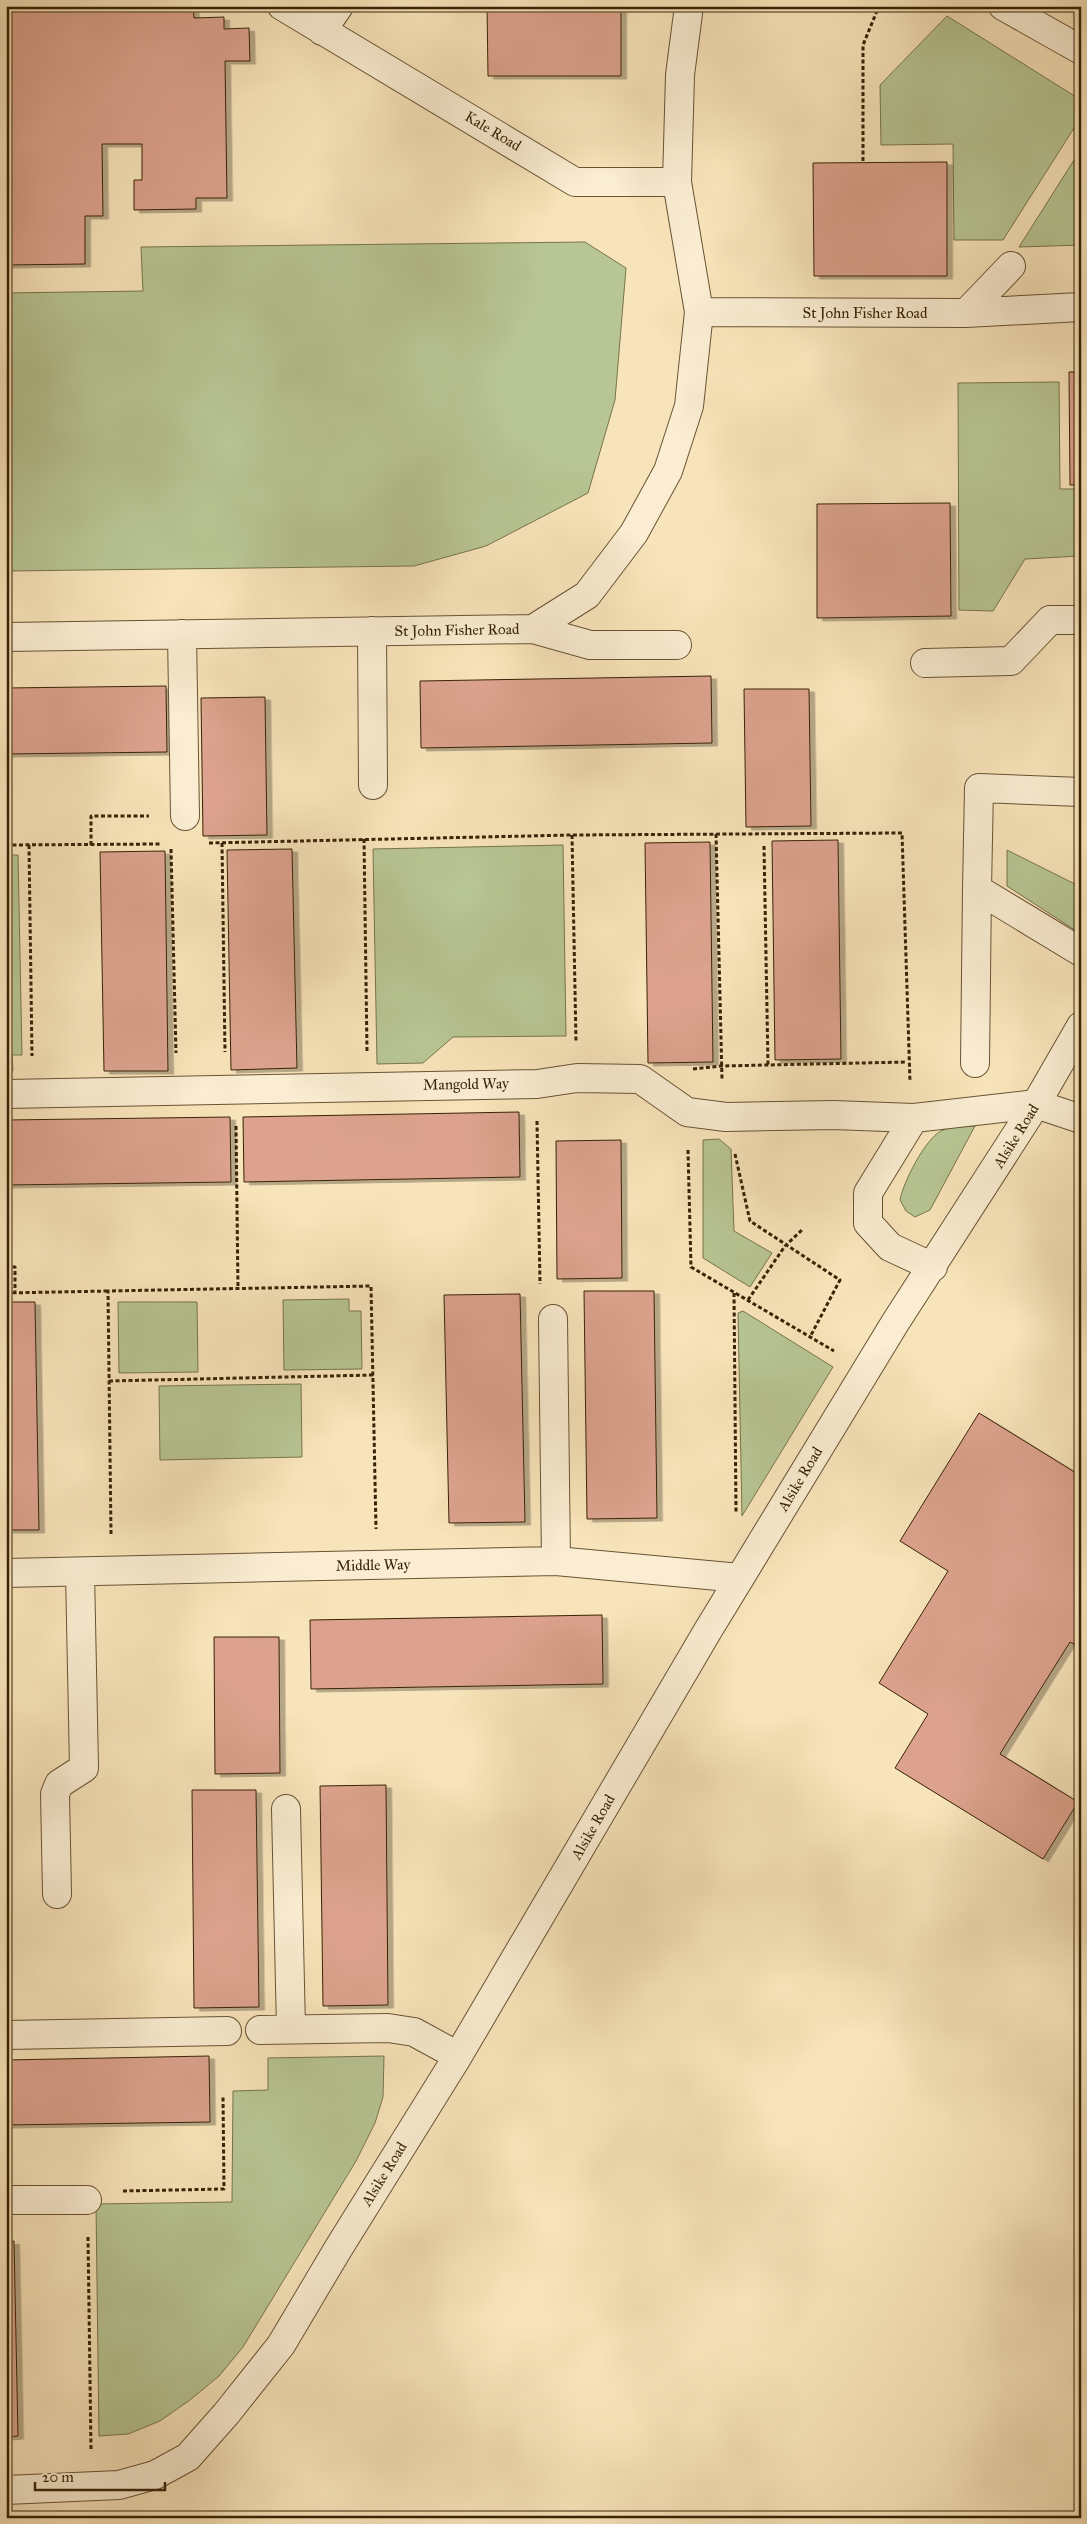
<svg xmlns="http://www.w3.org/2000/svg" width="1087" height="2524" font-family="'IM FELL Great Primer',serif">
	<defs>
		<filter id="shadow"><feDropShadow dx="5.5" dy="3" stdDeviation="0" flood-color="#0004"/></filter>
	</defs>
	<rect width="100%" height="100%" fill="#f8e4ba"/>
	<filter id="stains"><feTurbulence type="fractalNoise" baseFrequency=".004" numOctaves="4"/><feColorMatrix values="0 0 0 0 .2 0 0 0 0 .09 0 0 0 0 .02 0 0 0 .5 -.17"/></filter>
	<radialGradient id="worn" r=".72"><stop offset=".6" stop-color="#630" stop-opacity="0"/><stop offset="1" stop-color="#630" stop-opacity=".3"/></radialGradient>
	<path fill="#b8c594" stroke="#78744d" d="M947,16L1081,100V117L1003,240H954L953,144L881,145L880,85Z
		M1081,149V245L1019,247Z
		M585,242L626,268L615,400L588,493L486,546L414,566L6,571V293L143,291L141,247Z
		M1059,382L1060,489H1081V553L1079,556L1025,559L993,611L959,610L958,383Z
		M563,845L566,1036L453,1037L423,1063L377,1064L373,849Z
		M1007,850L1081,887V934L1007,886Z
		M6,855H18L22,1055H12L13,1071H6Z
		M975,1126L930,1210L915,1217L906,1211L900,1200C903,1183 925,1139 941,1131C951,1126 963,1127 975,1126Z
		M719,1139L731,1149L734,1231L772,1253L750,1287L703,1258V1140Z
		M349,1299V1311H361L362,1369L284,1370L283,1300Z
		M118,1302H197L198,1372L119,1373Z
		M743,1311L833,1367L742,1516L738,1313Z
		M301,1384L302,1457L160,1460L159,1386Z
		M384,2056L383,2097L375,2123L356,2161L243,2347L219,2376L190,2400L160,2421L128,2434L99,2436L96,2204L232,2202L233,2091L268,2090V2058Z"/>
	<path fill="#dca28d" stroke="#382306" filter="url(#shadow)" d="M6,6H193L194,18L224,17V29L249,28L250,61H225L227,198H196V209L134,210V180H142V144H102L103,216H85V264L6,265Z
		M487,6H621V76H488Z
		M947,162V276H814L813,163Z
		M1069,372H1081V485H1070Z
		M950,503L951,616L817,618V504Z
		M711,676L712,743L421,748L420,681Z
		M166,686L167,752L6,754V688Z
		M744,689H809L811,826L746,827Z
		M265,697L267,835L203,836L201,698Z
		M838,840L841,1059L775,1060L772,841Z
		M710,842L713,1062L648,1063L645,843Z
		M292,849L297,1068L231,1070L227,850Z
		M165,851L168,1071H104L100,852Z
		M519,1112L520,1177L244,1182L243,1117Z
		M230,1117L231,1182L6,1185V1120Z
		M621,1140L622,1278L557,1279L556,1141Z
		M584,1291H654L657,1518L587,1519Z
		M520,1294L525,1522L449,1523L444,1295Z
		M6,1302H35L39,1530H6Z
		M979,1413L1081,1476V1648L1070,1642L1000,1754L1078,1802L1043,1859L895,1768L928,1714L879,1683L948,1571L900,1541Z
		M602,1615L603,1684L311,1689L310,1620Z
		M214,1637H279L280,1773L215,1774Z
		M386,1785L388,2005L323,2006L320,1786Z
		M192,1790H256L259,2007L194,2008Z
		M209,2056L210,2122L6,2125V2060Z
		M14,2241L18,2436L6,2437V2242Z"/>
	<g fill="none" stroke-linecap="round" stroke-linejoin="round">
		<defs>
			<path id="minor" d="M282,6L575,182H677
				M1003,6L1081,50
				M322,31L339,6
				M699,312L966,313L1011,266
				M966,313L1081,307
				M533,629L590,645H677
				M372,631L373,785
				M182,634L185,816
				M6,637L533,629L587,595L634,533L668,471L689,406L699,312L677,182L680,75L689,6
				M925,663L1011,661L1050,620H1081
				M1081,792L979,788L977,889L1081,952
				M975,1063L977,889
				M6,1094L537,1084L577,1078L640,1079L687,1112L726,1117L833,1115L914,1118
				M933,1267L890,1247L868,1223V1193L914,1118L1036,1104L1081,1119
				M553,1319L556,1561
				M6,1573L556,1561L740,1578
				M286,1809L291,2029
				M57,1894L55,1794L59,1784L84,1768L80,1572
				M260,2030L388,2028L414,2032L458,2056
				M6,2035L227,2031
				M6,2200H87
				M6,2490L119,2485L155,2475L188,2457L226,2414L281,2345L338,2249L458,2056L707,1632L895,1323L1036,1104L1081,1026"/>
		</defs>
		<use href="#minor" stroke="#685333" stroke-width="30"/>
		<path stroke="#382306" stroke-width="3" stroke-dasharray="4 2.5" stroke-linecap="butt" d="M863,161V45L879,6
			M716,834L722,1079
			M572,835L576,1042
			M364,839L367,1051
			M209,843L572,835L902,833L910,1082
			M222,843L225,1052
			M6,845L161,844
			M29,845L32,1056
			M91,845V816H149
			M764,846L768,1065
			M171,849L176,1053
			M693,1069L721,1066L907,1062
			M537,1121L540,1284
			M236,1126L238,1289
			M688,1150L691,1267L834,1351
			M735,1154L750,1221L840,1280L810,1337
			M6,1267H15V1293
			M6,1293L108,1291
			M734,1293L736,1512
			M748,1300L785,1246L802,1230
			M109,1381L373,1375
			M111,1534L108,1291L371,1286L376,1529
			M123,2191L224,2189L223,2096
			M88,2237L91,2449"/>
		<use href="#minor" stroke="#faedd2" stroke-width="28"/>
	</g>
	<g text-anchor="middle" stroke-width="5" stroke-linejoin="round" paint-order="stroke">
		<g font-size="15" fill="#382306" stroke="#faedd2">
			<text transform="translate(493 131) rotate(31)" y="5">Kale Road</text>
			<text x="865" y="318">St John Fisher Road</text>
			<text transform="translate(457 630) rotate(-1)" y="5">St John Fisher Road</text>
			<text transform="translate(466 1084) rotate(-1)" y="5">Mangold Way</text>
			<text transform="translate(1016 1136) rotate(-58)" y="5">Alsike Road</text>
			<text transform="translate(800 1479) rotate(-59)" y="5">Alsike Road</text>
			<text transform="translate(373 1565) rotate(-1)" y="5">Middle Way</text>
			<text transform="translate(593 1827) rotate(-60)" y="5">Alsike Road</text>
			<text transform="translate(384 2174) rotate(-58)" y="5">Alsike Road</text>
		</g>
	</g>
	<rect width="1087" height="2524" fill="none" stroke="#f8e4ba" stroke-width="25"/>
	<rect x="8" y="8" width="1072" height="2509" fill="none" stroke="#382306" stroke-width="2.5"/>
	<rect x="12" y="12" width="1062" height="2499" fill="none" stroke="#382306"/>
	<path d="M35 2482v8h130v-8" fill="none" stroke="#382306" stroke-width="2.5"/>
	<text x="42" y="2482" font-size="15" fill="#382306" stroke="#faedd2" stroke-width="4" paint-order="stroke">20 m</text>
	<rect width="100%" height="100%" filter="url(#stains)"/>
	<rect width="100%" height="100%" fill="url(#worn)"/>
</svg>
